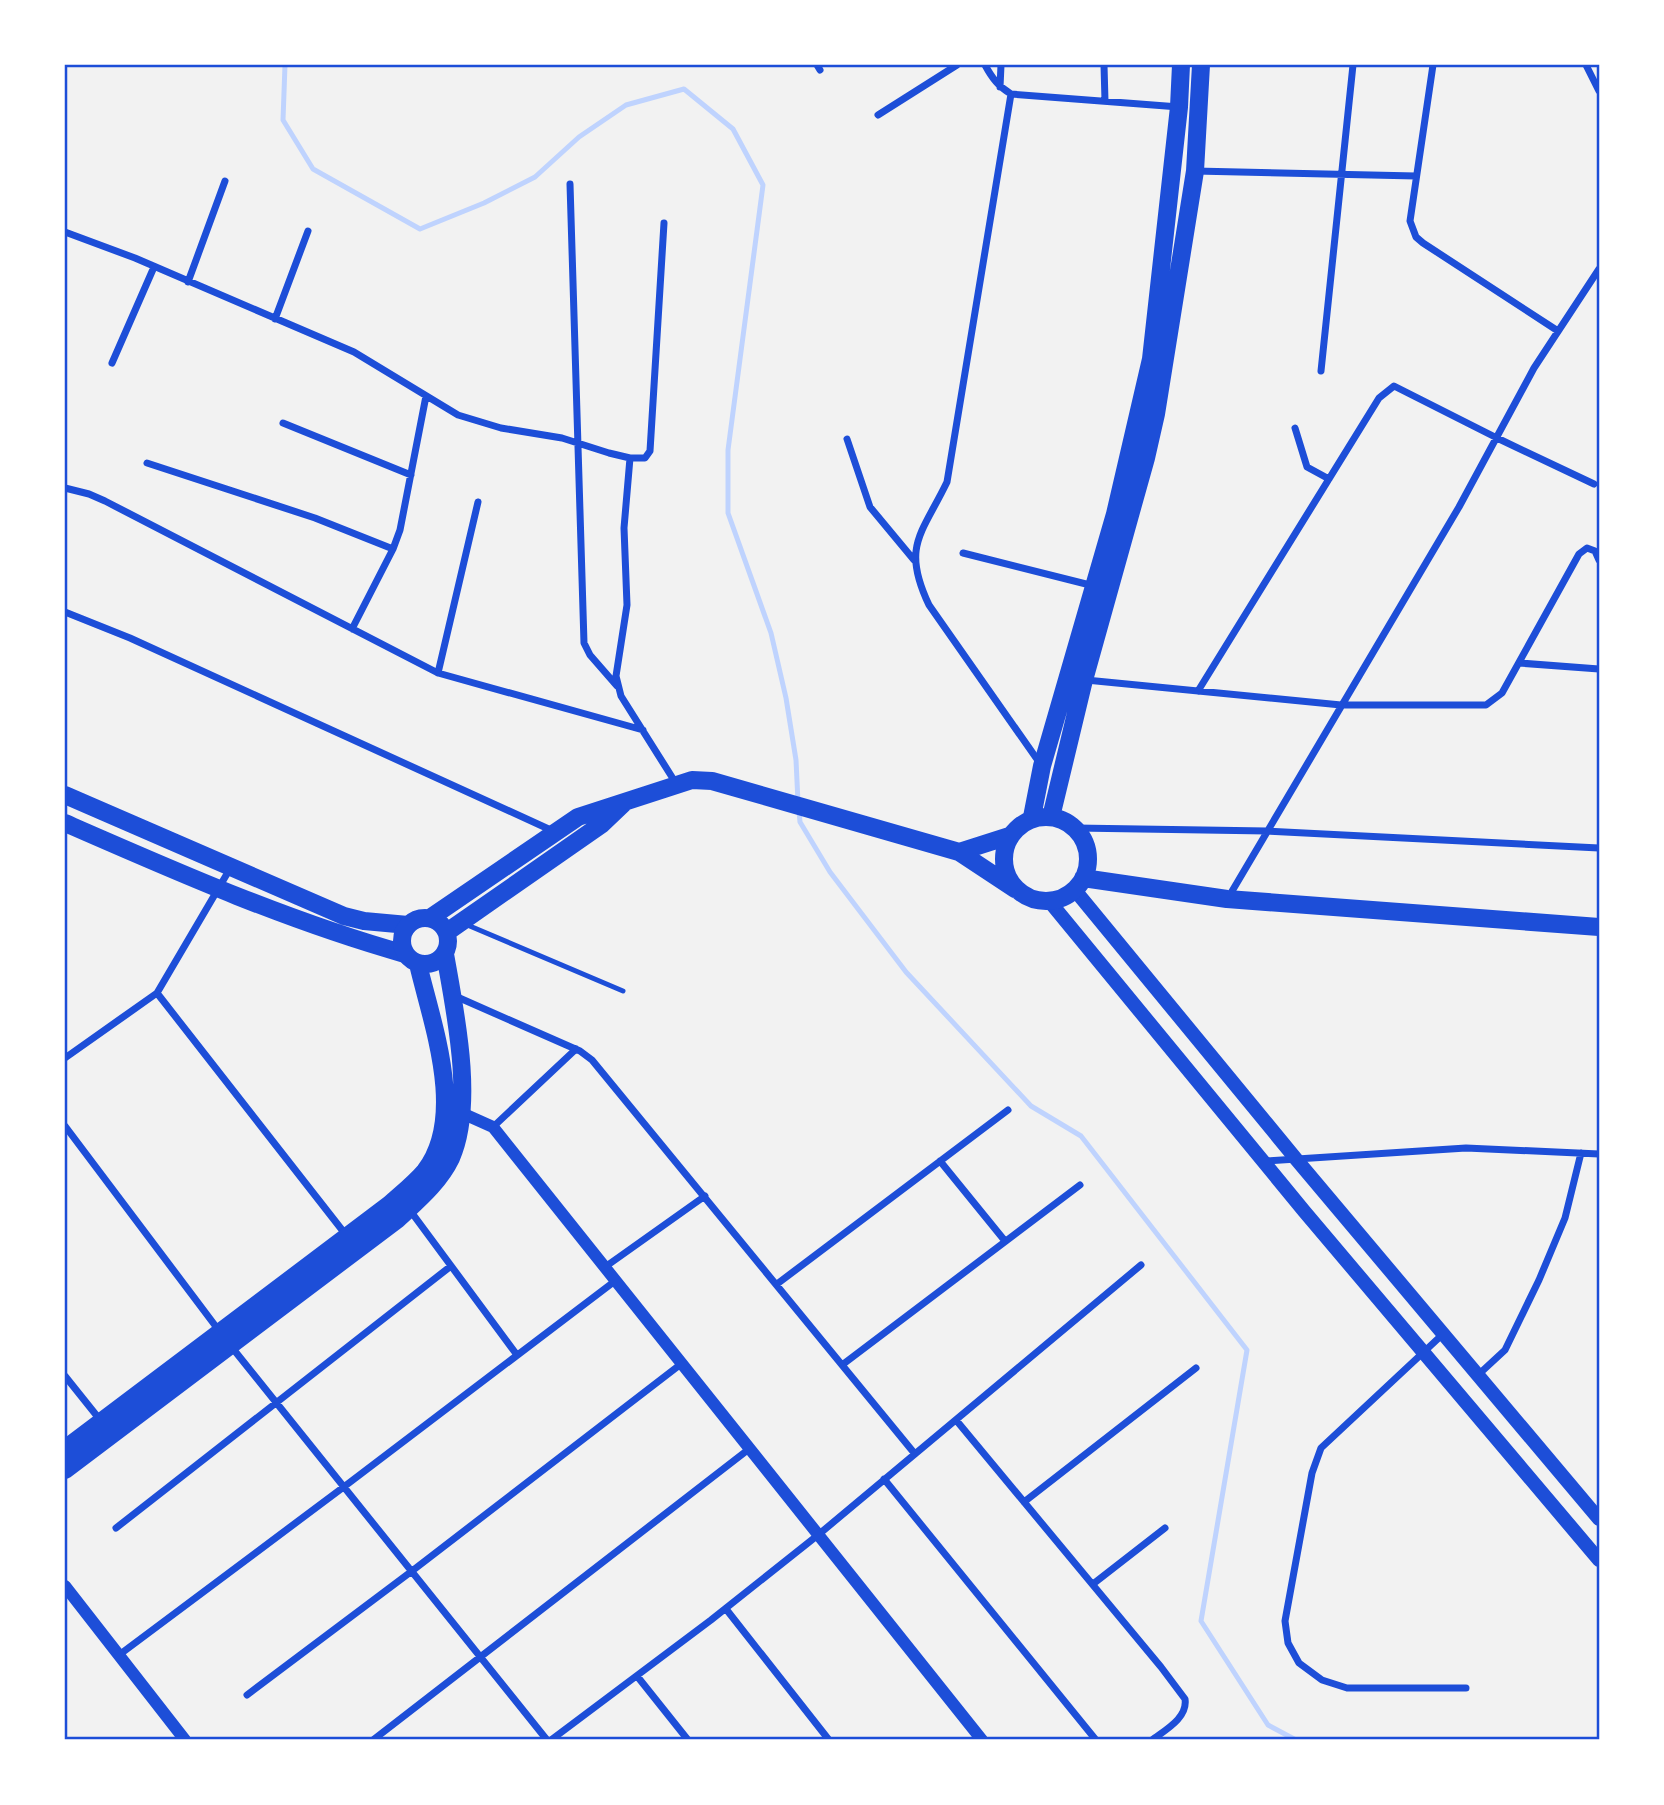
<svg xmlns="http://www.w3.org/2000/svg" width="1664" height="1805" font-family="Figtree,sans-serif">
	<rect width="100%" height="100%" fill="#f2f2f2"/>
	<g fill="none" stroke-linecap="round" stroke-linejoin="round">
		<path stroke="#bfd3fe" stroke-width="5" d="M285,65L283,120L313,169L420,229L484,203L535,177L579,137L626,105L684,89L733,129L763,185L728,450V513L771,633L786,698L796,760L798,802
			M799,811L800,822L830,872L906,972L1031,1106L1081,1136L1247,1350L1201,1621L1268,1725L1296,1740"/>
		<path stroke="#1d4ed8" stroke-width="5" d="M465,924L623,991"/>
		<path stroke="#1d4ed8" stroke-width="7" d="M817,65L820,70
			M985,65C992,78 998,86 1011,94L1179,107
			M1104,65L1105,101
			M1433,65L1410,221L1416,237L1423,243L1558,331
			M1586,65L1599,91
			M1000,87L1001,65
			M1011,94L947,482C922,534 901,546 929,605L1039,762
			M878,115L957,65
			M1195,171L1416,176
			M570,184L584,643L590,655L617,686
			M65,232L135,258L354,352L458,415L501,428L562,438L609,453L630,458H645L650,451L664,223
			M188,282L225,181
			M275,319L308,231
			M112,363L154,267
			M1321,371L1353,65
			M283,423L411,475
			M1295,428L1307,467L1329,479
			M847,439L870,507L914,560
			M630,458L624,528L627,605L616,676L621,696L677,785
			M147,463L315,518L393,549
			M65,488L89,494L105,501L438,673L643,730
			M963,553L1094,586
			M65,612L130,638L553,831
			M352,629L393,549L400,530L426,396
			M1519,663L1599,669
			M438,673L478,502
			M1086,680L1341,705H1486L1502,693L1579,554L1587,548L1595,551L1599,560
			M1198,691L1379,398L1394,386L1497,438L1594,484
			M1076,828L1267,831L1599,848
			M1228,898L1459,507L1534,368L1599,269
			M157,993L231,867
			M455,996L580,1051L592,1060L915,1454
			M65,1058L157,993L346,1235
			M65,1126L220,1332
			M493,1127L576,1049
			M940,1161L1005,1241
			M1265,1161L1466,1148L1599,1154
			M409,1209L517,1355
			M605,1267L705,1196
			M777,1284L1008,1110
			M1443,1334L1321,1448L1312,1473L1285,1621L1288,1643L1299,1663L1322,1680L1347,1688H1466
			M230,1345L547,1740
			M842,1365L1080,1185
			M1478,1375L1505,1350L1539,1280L1565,1218L1581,1153
			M65,1376L101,1421
			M956,1420L1161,1667L1185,1699C1188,1718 1165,1730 1152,1740
			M884,1479L1096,1740
			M1024,1502L1196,1368
			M116,1528L451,1266
			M1093,1584L1165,1528
			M726,1609L829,1740
			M119,1655L345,1486L615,1281
			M637,1676L688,1740
			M247,1695L412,1571L681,1364
			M373,1740L749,1449
			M551,1740L711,1620L818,1535L1141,1265"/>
		<path stroke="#1d4ed8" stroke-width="12" d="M455,1110L493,1127L982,1740
			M65,1586L185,1740"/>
		<path stroke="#1d4ed8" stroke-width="14" d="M1074,889L1296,1159L1599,1519
			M1050,902L1304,1211L1599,1560"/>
		<path stroke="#1d4ed8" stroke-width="18" d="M65,795L344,916L364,921L408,925
			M65,823C177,872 288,921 405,954"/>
		<path stroke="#1d4ed8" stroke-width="18" d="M1004 859a42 42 0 1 1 84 0a42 42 0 1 1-84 0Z
			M1032,817L1042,766L1115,514L1151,359L1179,107L1181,65
			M1051,817L1084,680L1146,458L1156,414L1195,171L1201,65
			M959,852L1009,836
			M1083,878L1227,899L1599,927
			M402 941a23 23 0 1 1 46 0a23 23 0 1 1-46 0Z
			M430,918L578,817L692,780L712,781L959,852L1015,889
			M447,932L602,824L623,804
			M65,1449L390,1204C401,1194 415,1183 425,1171C467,1116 432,1024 418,964
			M65,1470L398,1219C417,1201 439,1183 451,1158C475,1104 455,1011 445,954"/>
	</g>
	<rect width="1664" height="1805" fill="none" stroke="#ffffff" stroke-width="133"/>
	<rect x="66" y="66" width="1532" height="1672" fill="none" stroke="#1d4ed8" stroke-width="2.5"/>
</svg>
